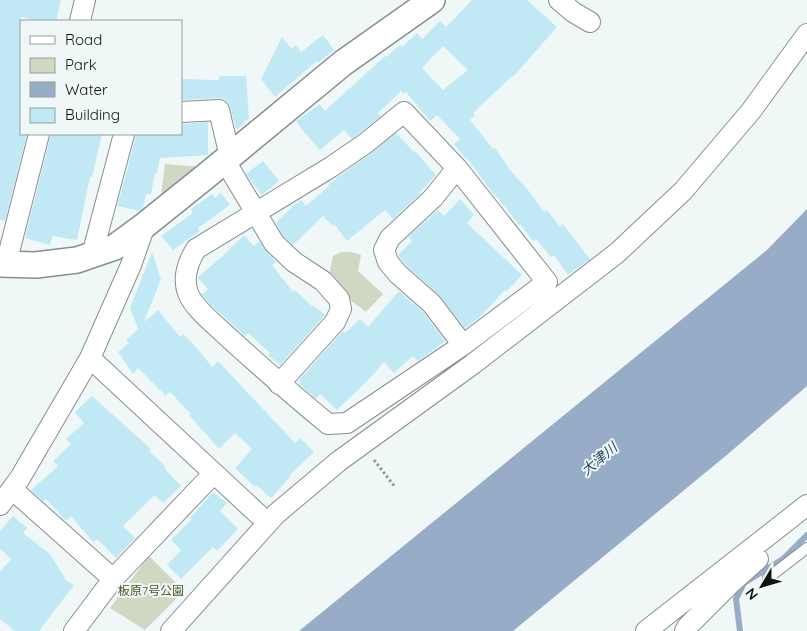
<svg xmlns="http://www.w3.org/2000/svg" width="807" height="631" font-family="Quicksand,'Noto Sans JP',sans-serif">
	<rect width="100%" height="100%" fill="#eff8f7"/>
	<path fill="#d0d8c4" d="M165,164L203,167L160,203Z
		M341,252H351L361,255L358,271L383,294L366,312L349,299L329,275L333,256Z
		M149,556L184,591L145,630L110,608Z"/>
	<path fill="#97acc6" d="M807,209V386L728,454L513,631H299L767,250Z"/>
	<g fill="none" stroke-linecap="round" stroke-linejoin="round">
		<path stroke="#97acc6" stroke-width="6" d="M740,631L736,599L744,583L783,559L807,535"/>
	</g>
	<path fill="#c1e8f5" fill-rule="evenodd" d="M0,0H61L56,21H40L21,17V134H27L5,221L0,220Z
		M472,0H527L557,27L513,77L512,76L473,113L475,115L470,120L493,149L495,148L510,170L528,190L544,212L547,210L560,227L563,224L590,259L568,275L554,255L551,257L536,239L533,241L520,224L519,225L495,194L494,195L467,158L466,159L454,144L460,139L437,115L430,121L406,92L403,94L401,91L378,113L381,116L352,139L344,130L320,150L304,132L296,121L320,104L325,111L385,56L386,57L400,45L402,47L417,33L422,39L440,21L446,27ZM443,46L468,70L443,90L422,68Z
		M323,35L334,50L318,63L317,61L275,97L261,79L282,37L292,49L296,45L301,52Z
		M219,76H246L249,118L237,130L236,129L230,107L228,102L224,99L218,98L181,100V79L219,80Z
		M208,122V155L160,158L157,174L155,173L151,194H146L143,208L140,211L117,206L127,171L136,134H181V124Z
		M396,133L414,152L415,151L436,175L420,192L421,193L393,219L385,210L347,241L334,224L332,226L323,216L293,245L283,236L276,223L296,203L297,204L301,200L306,206L329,186L328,185L342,174L373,152Z
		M51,134H102L92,177H90L77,240L53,236L50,245L25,238Z
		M263,161L279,181L262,195L246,174Z
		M221,193L230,205L198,228L200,231L173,250L161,236L193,213L191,209L212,194L215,198Z
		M460,199L474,215L467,223L522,275L506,292L505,290L479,318L465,328L441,297L407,266L398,255L412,241L408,237L438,210L444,216Z
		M244,235L254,246L259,241L266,251L276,262L272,265L293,292L295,290L312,306L313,305L325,315L280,365L268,355L270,353L248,333L245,336L209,303L202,294L208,289L198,278V277L226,253Z
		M152,252L161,279L144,322L158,310L180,337L183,334L197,348L212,367L218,361L295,443L300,438L314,452L289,476L290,477L271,498L256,485L255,487L235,468L252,449L235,433L219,449L189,415L191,414L170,392L166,396L138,368L133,374L118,352L129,343L126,340L138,329L130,308Z
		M399,291L423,312L445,341L418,361L413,356L394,373L384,362L371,377L337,410L320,394L316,399L299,384L301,382L299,380L343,331L345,333L360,319L368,327Z
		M92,396L151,449L149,451L166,467L164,468L181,486L163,503L155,495L123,526L135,538L116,558L97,539L93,542L71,516L66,521L46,499L43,501L31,490L58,466L53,461L71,444L66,439L84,423L75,412Z
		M213,492L227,503L220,511L238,529L217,551L213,547L181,579L167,565L181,550L171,540L192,519L190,518Z
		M13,516L27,528L23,533L50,554L66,580L74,585L39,631H15L0,619V572L11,559L0,549V531Z"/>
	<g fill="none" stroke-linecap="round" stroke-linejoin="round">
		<defs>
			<path id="service" d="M768,578L807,548"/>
			<path id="minor" d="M559,0L573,12L590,22
				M80,21L85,0
				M181,112L219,110L230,157
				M404,112L457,168L547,282L463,345L347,423L328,424C294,396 261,367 229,338C217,326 194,309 188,293C182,277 188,262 196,249L331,167L366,143Z
				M225,161L274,243L294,262L323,281L339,299L341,309L335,322L279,384
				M457,168L433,198L390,238L384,250L388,262L398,274L432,304L463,345
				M92,255L124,134
				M6,264L39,134
				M90,358L258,514
				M12,489L113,579
				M0,505L20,478L90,358L131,265L145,225
				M74,631L113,579L214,473
				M171,631L276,514L339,461L473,364L617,253L683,191L751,111L807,34
				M646,631L807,505
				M685,631L688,626L731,583L758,559"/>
			<path id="tertiary" d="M0,264L36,265L77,260L115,247L145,225L206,176L343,63L432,0"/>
		</defs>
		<use href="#service" stroke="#878f8e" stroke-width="12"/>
		<use href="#minor" stroke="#878f8e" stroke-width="22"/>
		<use href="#tertiary" stroke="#878f8e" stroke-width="28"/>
		<path stroke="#949b9a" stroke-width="3" stroke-dasharray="2.5 2.5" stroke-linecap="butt" d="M374,460L395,487"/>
		<use href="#service" stroke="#fff" stroke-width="10"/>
		<use href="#minor" stroke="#fff" stroke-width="20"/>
		<use href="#tertiary" stroke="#fff" stroke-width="25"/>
	</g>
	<g text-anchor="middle" stroke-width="4" stroke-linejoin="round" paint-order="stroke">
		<g font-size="12" fill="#485828" stroke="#eff8f7">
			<text x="151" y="595">板原7号公園</text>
		</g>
		<g font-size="14" font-style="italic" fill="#28476d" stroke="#eff8f7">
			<text transform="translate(599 459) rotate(-40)" y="5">大津川</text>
		</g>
	</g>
	<rect x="20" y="20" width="162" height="115" fill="#eff8f7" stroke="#969d9c"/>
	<rect x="30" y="36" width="25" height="8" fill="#ffffff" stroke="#969d9c"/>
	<text x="65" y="45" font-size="15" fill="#101413">Road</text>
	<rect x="30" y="58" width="25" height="15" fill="#d0d8c4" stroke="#969d9c"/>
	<text x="65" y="70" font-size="15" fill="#101413">Park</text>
	<rect x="30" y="82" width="25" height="15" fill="#97acc6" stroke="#969d9c"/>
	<text x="65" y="95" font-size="15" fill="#101413">Water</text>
	<rect x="30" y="108" width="25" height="15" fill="#c1e8f5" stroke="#969d9c"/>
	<text x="65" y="120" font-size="15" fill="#101413">Building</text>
	<g transform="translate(762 586) rotate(232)" stroke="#eff8f7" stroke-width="4" paint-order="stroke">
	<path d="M0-4L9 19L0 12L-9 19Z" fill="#101413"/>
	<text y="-8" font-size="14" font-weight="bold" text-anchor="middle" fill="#101413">N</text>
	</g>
</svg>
